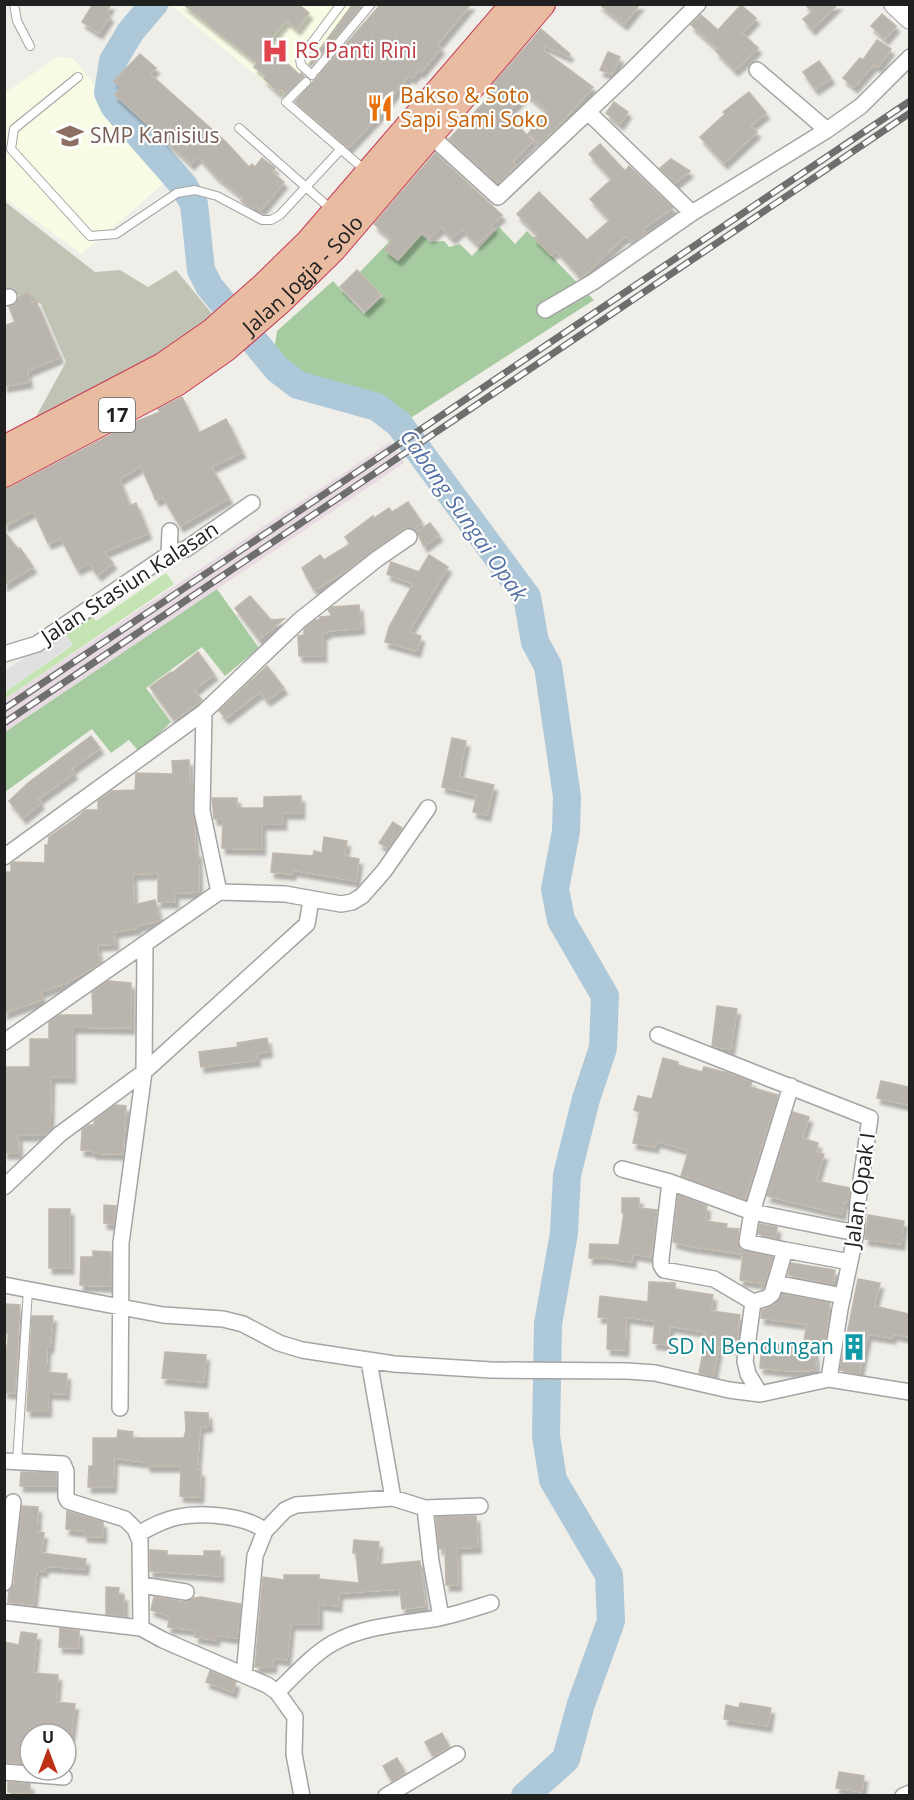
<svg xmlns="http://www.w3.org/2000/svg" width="914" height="1800" font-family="'Open Sans',sans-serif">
	<defs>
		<filter id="shadow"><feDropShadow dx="3.5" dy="6" stdDeviation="1.5" flood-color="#0004"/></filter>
	</defs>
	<rect width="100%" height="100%" fill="#f0eee8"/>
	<path fill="#e8dae3" d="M390,442L404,463L5,732V699Z"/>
	<path fill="#f8fce5" d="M171,5H363L283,98Z
		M57,57L73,58L170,178L81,254L5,198L4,94Z"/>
	<path fill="#c1c4b4" d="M4,201L95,272L120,270L148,287L176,270L214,316L146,363L32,424L66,362L41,304L5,290Z"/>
	<path fill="#c4e4b3" d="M166,573L174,584L5,699V692L73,645L63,631L89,613L96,621Z"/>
	<path fill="#a7cba1" d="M407,223L430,242L444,241L449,247L460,244L472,256L499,227L515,244L527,231L594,300L398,426L392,427L385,425L368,409L326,391L291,369L288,370L282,367L273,358L277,331L333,281L364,314L383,296L360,272Z
		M217,589L259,648L225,676L202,647L146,688L171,722L140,753L129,740L111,753L92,729L5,792V732Z"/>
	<path fill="#e0e0e0" d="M63,631L73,644L5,692V671Z"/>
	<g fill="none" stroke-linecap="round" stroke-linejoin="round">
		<path stroke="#adc8d9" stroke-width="28" d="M154,4L131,31L113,61L108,93L114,106L184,186L194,204L201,270L209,286L277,369L298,385L377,407L399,424L527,597L535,642L548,666L567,797L566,831L555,889L561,920L605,996L603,1048L586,1099L567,1175L564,1233L548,1324L546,1436L553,1480L609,1575L611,1621L581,1704L566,1759L525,1796"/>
	</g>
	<path fill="#b9b5ae" stroke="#c0b8ac" stroke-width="1.5" filter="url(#shadow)" d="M93,4H111L106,13L110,16L99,33L82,22Z
		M183,4H298L309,13L297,29L286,20L266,44L300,75L301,73L304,76L286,94L281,89L278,92L264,79L266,76L254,67L257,63Z
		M353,4L361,7L311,66L309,64Z
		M381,4H471L437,45L441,48L421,72L419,70L412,78L409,75L385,105L387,107L348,148L295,102Z
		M599,4H640L624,24Z
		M805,4H838L812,29L803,19L812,12Z
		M741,5L756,18L742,33L758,48L735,70L716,51L718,49L691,25L701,15L718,30Z
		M882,14L896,26L885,39L871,26Z
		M541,29L570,54L568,56L545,46L543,50L593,87L558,126L540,144L528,134L547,111L526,93L506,114L533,141L512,162L516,165L498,184L449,139L491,95L487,91Z
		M877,40L891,49L878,67L874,64L854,87L843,78L860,58L863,60Z
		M608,52L620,57L612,74L600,70Z
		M140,54L156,68L150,74L225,141L249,167L252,164L255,167L262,158L275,168L272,172L284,182L261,210L256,206L253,209L245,204L241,201L244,198L215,175L198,156L191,164L115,95L121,88L114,81Z
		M819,61L831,78L815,89L803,72Z
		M749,92L766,113L750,126L757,132L724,163L700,137L725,114L723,112Z
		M614,102L628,112L620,124L606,113Z
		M600,144L625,171L629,166L673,208L642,229L646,233L633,242L625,236L581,278L556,250L551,255L534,238L538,235L517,214L539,192L587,240L610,220L590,199L612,179L589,154Z
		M435,153L502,215L491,225L494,228L477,244L462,229L452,238L441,227L430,238L423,232L398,260L385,250L392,240L374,224Z
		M671,159L690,171L675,183L660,168Z
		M357,270L381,295L365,311L340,287Z
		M28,293L32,303L36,301L60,357L27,371L29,382L4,386V326L15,322L9,307L16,304L19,297Z
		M182,397L199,433L226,419L242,452L211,467L229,498L180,526L163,497L156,500L141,466L119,479L130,506L136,503L148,533L104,552L113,563L98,575L89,563L77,569L61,538L48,543L34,512H31L4,526V489L11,487L135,422L160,412L158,409Z
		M408,502L422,523L414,529L409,527L403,529L350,568L318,588H313L302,568L320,555L324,560L350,544L345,537L373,516L374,518L389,508L392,512Z
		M430,523L439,535L424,546L417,532Z
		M4,531L18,549L20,548L33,567L4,585Z
		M429,555L448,567L413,624L410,633L421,636L417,651L385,642L389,627L413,584L387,574L391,562L419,572Z
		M250,596L271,620L284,619L259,639L235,608Z
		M359,605L361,628L327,631V633H323V656H299L298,636L304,635V630L306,627L315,620H319L320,617L332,616L328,610L332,607Z
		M198,652L214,674L194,690L202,700L174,720L150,687L171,672L172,673Z
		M267,666L284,688L267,700L260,692L226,718L219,711Z
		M91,736L100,748L71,769L74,773L38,799L41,803L23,818L9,801L28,783Z
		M452,738L466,741L459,777L494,785L487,815L473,812L477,795L442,787Z
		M189,760L190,784L193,785L195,852H198L199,892L175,893V902H158V873L133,874L134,905L155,900L160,920L137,926V928L114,932L115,944L97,945L100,963L66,983L40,992L43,999L4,1013V872H11V864L14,862L45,863V845H48L49,837L75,819L86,810H98V801L112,791L135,790L136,773L173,774L172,761Z
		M301,796V813H283V824H262V849L222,848L223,819H214L212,798H237V808H264V797Z
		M393,822L402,828L388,848L379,843Z
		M324,837L347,841L344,856L359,859L356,881L293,870L292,874L271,872L273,853L313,856L314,851L322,853Z
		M108,981L131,983V1028L72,1027V1077H51L50,1130L45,1135H18L19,1153H4V1067H30V1039H49V1022L60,1015H93L92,992Z
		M717,1006L737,1009L731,1049L712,1046Z
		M267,1038L269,1051L256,1053L257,1060L201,1067L199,1052L238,1047L237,1043Z
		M663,1058L678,1062V1065L702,1072L704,1067L728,1073L752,1082L750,1087L778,1095L745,1199L681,1176L689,1150L656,1141L655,1147L633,1143L640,1112L634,1110L638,1096L652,1099Z
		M881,1081L909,1087V1105L877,1098Z
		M115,1105L126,1106L123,1154L93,1153V1151L81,1150L82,1130L89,1125H94V1121Z
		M793,1112L809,1117L802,1138L818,1143L816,1152L824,1154L816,1181L850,1188L848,1202L844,1201L842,1214L767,1196Z
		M678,1195L707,1206L705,1221L727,1224L726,1228L739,1229L737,1241L741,1250L773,1257L764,1288L762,1289L763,1283L740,1280L743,1254L689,1246L673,1242Z
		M622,1198H639V1208L657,1210L651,1257L633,1254L632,1262L606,1258H589L590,1244L619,1245L624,1213H622Z
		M104,1205L116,1206L114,1224L104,1223Z
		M49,1209H70V1268H49Z
		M868,1215L904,1221L901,1244L865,1239Z
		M760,1224L777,1227L776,1238L758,1234Z
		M93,1251L111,1252V1286L80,1285L81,1257H93Z
		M791,1263L835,1270L833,1284L788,1275Z
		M858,1279L880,1283L874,1306L909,1314V1337L893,1334L892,1338L868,1334L859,1374L840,1370Z
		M649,1282L675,1283V1289L713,1295L711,1311L740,1315L736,1348L719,1346L713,1376L699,1373L707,1332L670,1326L668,1345L653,1343L655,1321L626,1317L625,1350L607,1349L608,1318L598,1317L600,1296L648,1302Z
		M782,1294L830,1303L824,1347L814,1345L816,1370L792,1371L760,1368L762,1343L803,1347L807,1324L761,1318L762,1310L773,1306Z
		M6,1304L20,1305L15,1393L4,1392V1367L9,1333H4Z
		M32,1316H53L50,1347H47L46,1372L67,1374L66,1394L48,1393V1411H27Z
		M165,1352L206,1355L204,1382L162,1378Z
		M185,1412L208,1413L209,1426L200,1427L197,1470L201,1471L200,1497L180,1496L181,1466H147V1462L114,1458L113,1487H88L89,1466H93V1438H117L118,1430L133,1432L132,1438H184L186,1430Z
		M21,1472L56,1473V1486H20Z
		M22,1506L38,1507L37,1532L44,1533L41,1553L86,1559L85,1569L45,1566L44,1571L37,1570L33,1605L8,1602L9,1591L14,1584Z
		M67,1511L103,1522V1537L84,1536V1531L66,1529Z
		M476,1516L478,1547L457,1548L458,1585H446L445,1548L439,1549L436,1517Z
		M354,1540L379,1542L377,1565L420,1561L425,1606L402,1609L400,1589L339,1593L338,1606L319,1604V1624H291L287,1660L273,1658V1667H255L263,1577L284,1580V1575H319V1579L359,1583L356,1553H353Z
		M150,1550L167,1551V1555L204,1556V1551H220V1576L150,1571Z
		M106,1587L119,1588L118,1595H124V1616L106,1614Z
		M154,1597L185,1602L194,1598L201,1597L241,1604L238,1638L216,1635V1640L195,1637L196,1630L168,1627L169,1616L151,1610Z
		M60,1628L79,1631V1648L59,1647Z
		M21,1632L37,1634L33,1673L58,1675L56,1702L75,1704L71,1736L55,1734L56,1728L30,1727V1764L4,1762V1642L19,1645Z
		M210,1671L236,1682L233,1692L206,1682Z
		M740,1703L771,1708L768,1726L724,1719L726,1705L739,1708Z
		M442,1733L449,1747L433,1756L425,1742Z
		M397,1758L405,1773L392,1781L383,1766Z
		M839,1772L864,1776L862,1792L836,1788Z
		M8,1782L30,1784V1793L8,1792Z"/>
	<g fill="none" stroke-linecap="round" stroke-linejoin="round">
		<defs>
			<path id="service" d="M14,4L17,21L30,46
				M316,70L371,4
				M312,75L301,65L300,59L341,4
				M78,77L14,129L11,149L90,236L116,234L177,193L195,190L217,196L262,220H271L280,215L341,149
				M306,82L286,102L366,171
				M239,128L332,210
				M17,1462L28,1290"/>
			<path id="minor" d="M757,70L827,130
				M588,112L692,213
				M430,135L498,197L630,72L698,4
				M4,298L9,297
				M545,310L593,282L692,213L827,130L861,106L910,57
				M169,554L170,531
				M4,654L37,644L169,554L186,549L252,503
				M204,712L202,811L219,892
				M4,857L204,712L300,620L377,559L409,537
				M658,1035L870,1118L858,1201L856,1233L840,1309L829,1379
				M4,1042L219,892L285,894L341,904L352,902L362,896L384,871L428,808
				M622,1169L670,1182L752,1212L856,1233
				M670,1182L661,1259V1265L664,1270L714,1279L753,1302L767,1298L772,1294L785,1250L850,1262
				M4,1187L60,1134L144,1072L307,924L311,900
				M785,1250L747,1242L752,1212L791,1086
				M775,1283L843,1296
				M4,1285L163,1315L223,1319L243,1324L279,1343L302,1350L394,1364L491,1370L627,1371L655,1373L729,1390L760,1394L829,1379L910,1392
				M753,1302L745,1361L748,1374L760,1394
				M369,1361L393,1498
				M120,1408L121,1243L144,1072L145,944
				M4,1461L63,1464L66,1471V1497L68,1501L125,1519L135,1529L140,1541L141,1628
				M425,1508L431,1561L441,1617
				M138,1534C151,1527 163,1520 178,1517C201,1512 246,1515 265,1531
				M4,1583L13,1502
				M141,1585L186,1592
				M4,1612L141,1628L163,1640L267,1685L277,1692L295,1717L294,1754L302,1796
				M244,1675L255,1556L265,1531L285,1510L296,1505L393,1498L425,1508L480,1506
				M277,1692C295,1675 312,1655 333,1643C364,1626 399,1624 433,1619C452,1616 472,1609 491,1603
				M4,1772L64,1777
				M386,1796L457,1754
				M903,1796L910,1793"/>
			<path id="tertiary" d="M894,4L910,19"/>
			<g id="trunk">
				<path d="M4,449L163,366L212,332L264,286L309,242L514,4"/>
				<path id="s1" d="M4,474L176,383L226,348L280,301L333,249L542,4"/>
			</g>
		</defs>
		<use href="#service" stroke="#a4a4a4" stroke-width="10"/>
		<use href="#minor" stroke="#a4a4a4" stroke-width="18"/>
		<use href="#tertiary" stroke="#a4a4a4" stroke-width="22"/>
		<use href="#trunk" stroke="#ca3954" stroke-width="28"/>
		<use href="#service" stroke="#fff" stroke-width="8"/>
		<use href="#minor" stroke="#fff" stroke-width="15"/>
		<use href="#tertiary" stroke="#fff" stroke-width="20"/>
		<use href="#trunk" stroke="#e9bca2" stroke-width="26"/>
		<defs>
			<path id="rail" d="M4,709L910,101
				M4,723L910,113"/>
		</defs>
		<use href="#rail" stroke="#6e6e6e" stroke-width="7"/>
		<use href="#rail" stroke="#fff" stroke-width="4.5" stroke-dasharray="14" stroke-linecap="butt"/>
	</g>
	<defs>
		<symbol id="hospital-bare" viewBox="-9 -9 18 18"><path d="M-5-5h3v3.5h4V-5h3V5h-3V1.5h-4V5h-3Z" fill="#e0444e" stroke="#fff" stroke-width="2.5" paint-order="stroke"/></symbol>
		<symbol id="restaurant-bare" viewBox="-9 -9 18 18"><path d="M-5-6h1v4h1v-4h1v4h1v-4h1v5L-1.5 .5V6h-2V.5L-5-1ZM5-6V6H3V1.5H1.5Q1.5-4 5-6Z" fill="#e8710a" stroke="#fff" stroke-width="2.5" paint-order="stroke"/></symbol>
		<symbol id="school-bare" viewBox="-9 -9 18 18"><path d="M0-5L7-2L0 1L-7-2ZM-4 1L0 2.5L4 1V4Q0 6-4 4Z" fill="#8d6e63" stroke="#fff" stroke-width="2.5" paint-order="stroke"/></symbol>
		<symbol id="building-bare" viewBox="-9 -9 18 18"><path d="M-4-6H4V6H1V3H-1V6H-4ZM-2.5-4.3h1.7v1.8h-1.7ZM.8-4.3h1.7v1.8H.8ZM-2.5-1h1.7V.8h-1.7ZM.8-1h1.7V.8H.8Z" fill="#0f9aa8" stroke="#fff" stroke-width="2.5" paint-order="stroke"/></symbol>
	</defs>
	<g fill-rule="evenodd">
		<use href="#hospital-bare" x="256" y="32" width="38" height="38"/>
		<use href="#restaurant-bare" x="361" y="89" width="38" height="38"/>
		<use href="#school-bare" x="51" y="117" width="38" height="38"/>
		<use href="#building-bare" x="835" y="1328" width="38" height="38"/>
	</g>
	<g text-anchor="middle" stroke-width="4.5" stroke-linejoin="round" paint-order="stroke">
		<rect fill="#fff" stroke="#636363" stroke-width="1.5" x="99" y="398" width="36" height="34" rx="4.5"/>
		<g font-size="20" font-weight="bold" fill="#202020">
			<text x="117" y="422">17</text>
		</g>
		<g font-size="21" fill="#be3a42" stroke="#fff" text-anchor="start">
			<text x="295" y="58">RS Panti Rini</text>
		</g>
		<g font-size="21" fill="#c56008" stroke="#fff" text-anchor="start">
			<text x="400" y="103">Bakso &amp; Soto<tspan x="400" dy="24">Sapi Sami Soko</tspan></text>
		</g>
		<g font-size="21" fill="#785e54" stroke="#fff" text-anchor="start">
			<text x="90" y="143">SMP Kanisius</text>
		</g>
		<g font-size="21" fill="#202020" stroke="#fff">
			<text dy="7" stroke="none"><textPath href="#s1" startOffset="362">Jalan Jogja - Solo</textPath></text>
			<text transform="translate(130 583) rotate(-33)" y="7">Jalan Stasiun Kalasan</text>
			<text transform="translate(860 1190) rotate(-82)" y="7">Jalan Opak I</text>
		</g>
		<g font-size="21" fill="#0d838f" stroke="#fff" text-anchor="end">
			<text x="834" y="1354">SD N Bendungan</text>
		</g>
		<g font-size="22" font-style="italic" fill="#5671a7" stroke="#fff">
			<text transform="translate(464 515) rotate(55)" y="8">Cabang Sungai Opak</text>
		</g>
	</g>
	<rect width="914" height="1800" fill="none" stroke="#202020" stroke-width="12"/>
	<g transform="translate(48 1752)"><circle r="28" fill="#ffffff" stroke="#a6a6a6" stroke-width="1.5"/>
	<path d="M0-4.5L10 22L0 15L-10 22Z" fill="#bc2f14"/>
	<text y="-9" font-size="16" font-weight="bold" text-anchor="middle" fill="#202020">U</text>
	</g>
</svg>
